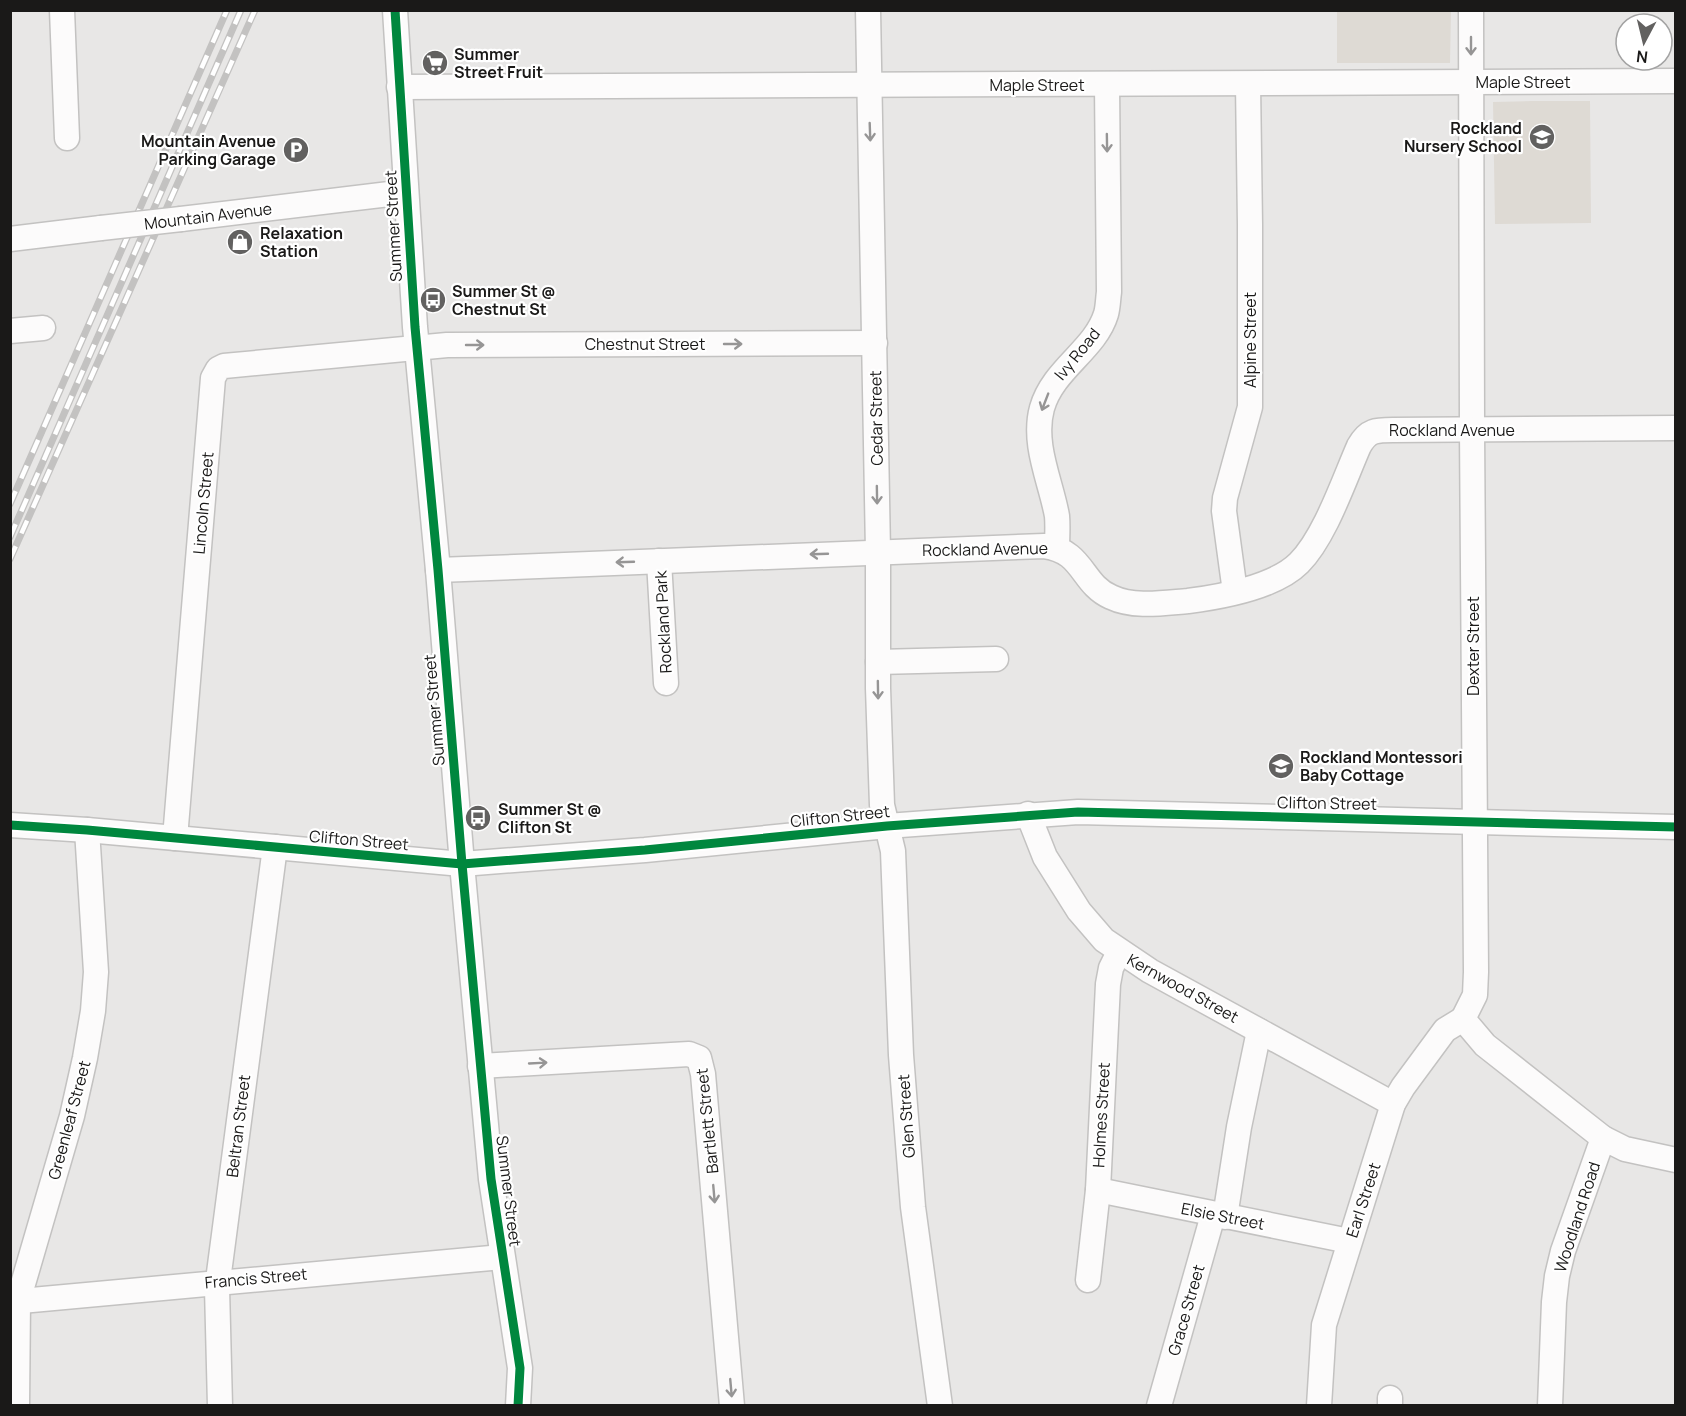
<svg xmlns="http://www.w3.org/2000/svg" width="1686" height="1416" font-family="Manrope,sans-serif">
<rect width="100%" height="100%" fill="#e8e7e6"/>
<!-- built -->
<g fill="#dedad4">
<path d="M1337 11H1451L1450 63H1337Z"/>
<path d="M1532 101H1590L1591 223 1495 224 1493 102Z"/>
</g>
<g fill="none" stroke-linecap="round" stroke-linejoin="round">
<!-- minor casing -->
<g stroke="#c3c2c1" stroke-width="27">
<g id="minor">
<path d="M62 10 67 138"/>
<path d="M395 10 415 327 438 570 462 864 491 1179 520 1368 518 1406"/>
<path d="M868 10 878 552V688L882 805 893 851 901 1055 913 1207 940 1406"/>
<path d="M1471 10 1472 430 1476 972 1475 995 1463 1019 1485 1045 1603 1138 1625 1149 1676 1160"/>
<path d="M399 87 1676 81"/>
<path d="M181 219 406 192"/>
<path d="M10 239 101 228"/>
<path d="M10 331 43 328"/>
<path d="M1057 548C1057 538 1058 527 1057 516 1051 482 1032 444 1042 408 1053 369 1095 350 1106 314 1108 307 1108 299 1109 292L1107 85"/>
<path d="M659 561 666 683"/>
<path d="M438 570 1044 546C1084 551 1081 584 1111 597 1134 608 1163 603 1188 601 1220 597 1275 587 1299 563 1325 537 1344 480 1359 446 1368 430 1376 430 1393 430L1676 428"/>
<path d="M1235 592 1224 511 1225 498 1250 407V225L1248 84"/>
<path d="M878 662 996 659"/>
<path d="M1028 814 1045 857 1079 911 1104 940 1150 971 1393 1104"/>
<path d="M10 825 87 830 462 864 645 850 887 826 1078 812 1676 827"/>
<path d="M175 838 213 378 218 369 224 366 447 345 875 343"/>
<path d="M480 1066 689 1054 699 1058 703 1074 732 1406"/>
<path d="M1098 1190 1349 1241"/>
<path d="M1225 1217 1239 1127 1259 1031"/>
<path d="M1088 1280 1098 1190 1108 984 1111 968 1119 952"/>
<path d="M10 1302 502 1257"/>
<path d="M17 1406 18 1301 72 1116 85 1058 93 1011 96 972 87 830"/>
<path d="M220 1406 217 1288 275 847"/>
<path d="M1159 1406 1213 1215"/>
<path d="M1319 1406 1324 1325 1393 1104 1403 1087 1445 1030 1463 1019"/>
<path d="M1390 1406V1398"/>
<path d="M1550 1406 1554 1302 1557 1276 1563 1251 1603 1138"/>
</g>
</g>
<!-- minor -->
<use href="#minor" stroke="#fcfbfb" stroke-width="24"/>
<!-- rail casing -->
<g stroke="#c3c2c1" stroke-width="7">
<g id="rail">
<path d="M10 504 227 10"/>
<path d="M10 537 241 10"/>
<path d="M10 559 255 10"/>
</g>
</g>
<!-- rail -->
<use href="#rail" stroke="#fff" stroke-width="4.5" stroke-dasharray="14" stroke-linecap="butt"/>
<!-- minor-bridge casing -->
<g stroke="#c3c2c1" stroke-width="27" stroke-linecap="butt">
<path id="minor-bridge" d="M101 228 181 219"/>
</g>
<!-- minor-bridge -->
<use href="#minor-bridge" stroke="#fcfbfb" stroke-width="24"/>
<!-- cycleway casing -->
<g stroke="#fff" stroke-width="13">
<g id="cycleway">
<path d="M395 10 415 327 438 570 462 864 491 1179 520 1368 518 1406"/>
<path d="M10 825 87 830 462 864 645 850 887 826 1078 812 1676 827"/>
</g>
</g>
<!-- cycleway -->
<use href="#cycleway" stroke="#00873e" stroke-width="9"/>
</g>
<!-- one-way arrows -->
<defs><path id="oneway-shaft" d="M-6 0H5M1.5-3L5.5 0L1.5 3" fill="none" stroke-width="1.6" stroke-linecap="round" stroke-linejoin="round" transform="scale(1.5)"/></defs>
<g stroke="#969595">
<use href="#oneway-shaft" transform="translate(1471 46) rotate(90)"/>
<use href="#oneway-shaft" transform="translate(870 132) rotate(88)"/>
<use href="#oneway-shaft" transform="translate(1107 143) rotate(89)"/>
<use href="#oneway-shaft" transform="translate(733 344)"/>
<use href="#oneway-shaft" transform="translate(475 345)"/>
<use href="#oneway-shaft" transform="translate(1045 402) rotate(111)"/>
<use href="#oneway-shaft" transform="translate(877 495) rotate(89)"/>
<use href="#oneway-shaft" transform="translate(819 554) rotate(178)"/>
<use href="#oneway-shaft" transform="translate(625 562) rotate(178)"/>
<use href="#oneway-shaft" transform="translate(878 690) rotate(89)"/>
<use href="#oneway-shaft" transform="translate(538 1063) rotate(-3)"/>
<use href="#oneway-shaft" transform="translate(714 1194) rotate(85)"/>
<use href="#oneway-shaft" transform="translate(731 1388) rotate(85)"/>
</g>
<!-- icons -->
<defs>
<g id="supermarket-disc" transform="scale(1.35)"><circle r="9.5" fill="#626160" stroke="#fff"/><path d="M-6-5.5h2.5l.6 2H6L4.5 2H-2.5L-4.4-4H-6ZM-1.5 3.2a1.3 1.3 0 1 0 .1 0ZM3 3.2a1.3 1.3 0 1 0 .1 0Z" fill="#fff"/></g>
<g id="school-disc" transform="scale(1.35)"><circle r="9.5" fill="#626160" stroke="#fff"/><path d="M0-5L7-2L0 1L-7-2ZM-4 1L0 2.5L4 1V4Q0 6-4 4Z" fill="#fff"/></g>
<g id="parking-disc" transform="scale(1.35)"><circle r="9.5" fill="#626160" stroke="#fff"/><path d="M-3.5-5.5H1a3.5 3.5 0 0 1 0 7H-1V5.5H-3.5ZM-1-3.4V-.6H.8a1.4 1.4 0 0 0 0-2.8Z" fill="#fff"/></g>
<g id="shop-disc" transform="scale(1.35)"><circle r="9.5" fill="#626160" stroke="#fff"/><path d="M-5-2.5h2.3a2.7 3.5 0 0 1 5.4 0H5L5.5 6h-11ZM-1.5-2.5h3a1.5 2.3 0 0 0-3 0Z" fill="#fff"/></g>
<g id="bus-disc" transform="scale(1.35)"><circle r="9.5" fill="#626160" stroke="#fff"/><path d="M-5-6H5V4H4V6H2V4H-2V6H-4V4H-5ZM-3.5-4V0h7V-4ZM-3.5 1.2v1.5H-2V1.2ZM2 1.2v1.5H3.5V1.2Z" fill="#fff"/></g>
</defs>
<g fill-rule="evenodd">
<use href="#supermarket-disc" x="435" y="63"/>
<use href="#school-disc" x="1542" y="137"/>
<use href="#parking-disc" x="296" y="150"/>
<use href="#shop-disc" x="240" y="242"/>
<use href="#bus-disc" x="433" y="300"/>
<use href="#school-disc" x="1281" y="766"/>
<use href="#bus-disc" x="478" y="818"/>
</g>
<g text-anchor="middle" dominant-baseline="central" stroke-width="4.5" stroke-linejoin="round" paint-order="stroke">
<!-- poi labels -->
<g font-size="16" font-weight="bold" fill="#1a1918" stroke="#fff" text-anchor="start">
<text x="454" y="54">Summer<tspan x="454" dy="18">Street Fruit</tspan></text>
<text x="1522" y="128" text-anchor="end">Rockland<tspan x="1522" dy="18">Nursery School</tspan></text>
<text x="276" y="141" text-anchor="end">Mountain Avenue<tspan x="276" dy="18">Parking Garage</tspan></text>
<text x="260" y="233">Relaxation<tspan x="260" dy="18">Station</tspan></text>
<text x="452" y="291">Summer St @<tspan x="452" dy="18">Chestnut St</tspan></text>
<text x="1300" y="757">Rockland Montessori<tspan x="1300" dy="18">Baby Cottage</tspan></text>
<text x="498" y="809">Summer St @<tspan x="498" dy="18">Clifton St</tspan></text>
</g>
<!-- street labels -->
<g font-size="16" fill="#1a1918" stroke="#fff">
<text x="1523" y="82">Maple Street</text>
<text x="1037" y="85">Maple Street</text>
<text transform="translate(208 216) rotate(-7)">Mountain Avenue</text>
<text transform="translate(393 226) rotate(-93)">Summer Street</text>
<text transform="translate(1250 340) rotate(-90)">Alpine Street</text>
<text x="645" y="344">Chestnut Street</text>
<text transform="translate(1077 354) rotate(-51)">Ivy Road</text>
<text transform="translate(876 418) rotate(-91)">Cedar Street</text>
<text x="1452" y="430">Rockland Avenue</text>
<text transform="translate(203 503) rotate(-85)">Lincoln Street</text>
<text transform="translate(985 549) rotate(-1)">Rockland Avenue</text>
<text transform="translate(663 622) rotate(-93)">Rockland Park</text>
<text transform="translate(1473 646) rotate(-90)">Dexter Street</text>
<text transform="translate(434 710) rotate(-95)">Summer Street</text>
<text transform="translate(1327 803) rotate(1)">Clifton Street</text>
<text transform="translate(840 816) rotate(-6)">Clifton Street</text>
<text transform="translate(359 840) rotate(5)">Clifton Street</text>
<text transform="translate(1183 988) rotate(29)">Kernwood Street</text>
<text transform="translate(1101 1115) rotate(-87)">Holmes Street</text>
<text transform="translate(906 1116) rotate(-94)">Glen Street</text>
<text transform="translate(69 1120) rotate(-75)">Greenleaf Street</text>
<text transform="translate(707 1121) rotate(-96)">Bartlett Street</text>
<text transform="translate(238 1126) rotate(-83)">Beltran Street</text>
<text transform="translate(509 1191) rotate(83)">Summer Street</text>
<text transform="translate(1363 1200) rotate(-72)">Earl Street</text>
<text transform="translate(1223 1216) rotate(11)">Elsie Street</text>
<text transform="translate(1577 1217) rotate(-72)">Woodland Road</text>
<text transform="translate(256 1278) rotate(-5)">Francis Street</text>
<text transform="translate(1186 1310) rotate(-74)">Grace Street</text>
</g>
</g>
<!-- border -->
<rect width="1686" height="1416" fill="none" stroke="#1a1918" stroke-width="24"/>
<!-- north arrow -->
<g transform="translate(1644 42) rotate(187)"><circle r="28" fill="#ffffff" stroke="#a3a3a3" stroke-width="1.5"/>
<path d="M0-4.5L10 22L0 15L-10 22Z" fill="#626160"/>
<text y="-9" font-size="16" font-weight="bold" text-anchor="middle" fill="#1a1918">N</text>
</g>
</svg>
